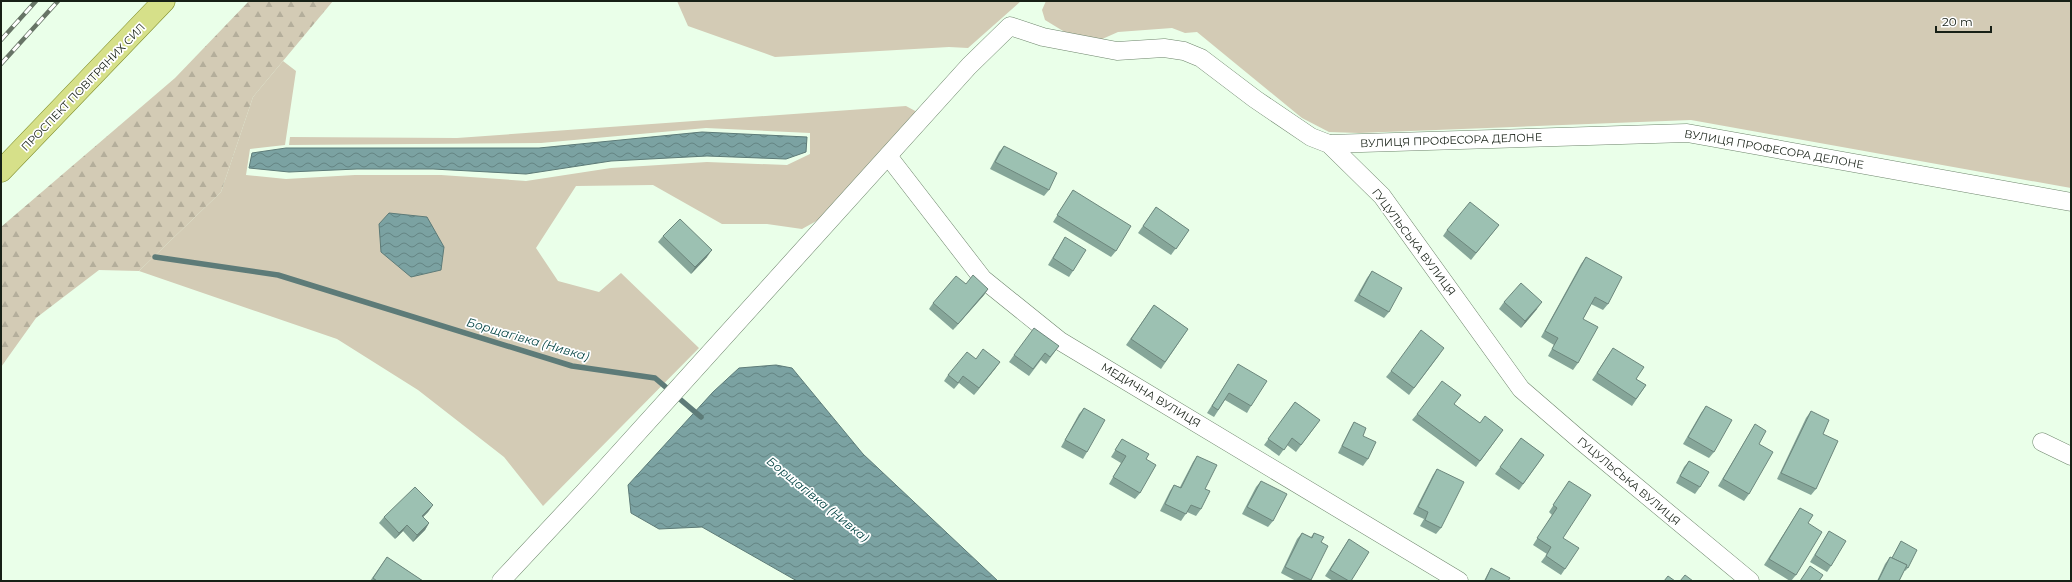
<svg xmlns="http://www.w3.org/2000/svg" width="2072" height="582" font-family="Montserrat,sans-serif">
<defs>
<pattern id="forest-firs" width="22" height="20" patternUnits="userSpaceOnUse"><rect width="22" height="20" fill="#d3cbb5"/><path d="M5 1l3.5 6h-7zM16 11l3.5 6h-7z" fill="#b4ae9b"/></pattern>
<pattern id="water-waves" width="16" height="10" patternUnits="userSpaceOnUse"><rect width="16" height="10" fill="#7ba2a2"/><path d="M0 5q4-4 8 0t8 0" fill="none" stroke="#648483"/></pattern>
</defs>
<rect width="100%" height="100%" fill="#eaffe9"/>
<!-- green -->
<g fill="#d3cbb5">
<path d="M677 1H1021L968 48 949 47 775 57 688 26Z"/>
<path d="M1046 1H2071V188L1691 120 1359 133 1329 132 1302 118 1197 32 1185 33 1172 28 1118 32 1100 40 1068 34 1045 20 1042 10Z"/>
<path d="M283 61 296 71 285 145 250 149 246 175 286 179 355 175H441L526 181 611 168 707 162 787 165 810 154V133L706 128 541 143 289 145 290 137 457 138 906 106 919 113 820 219 802 229 767 224H722L653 185 576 186 536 248 558 281 599 292 621 273 699 348 543 506 504 457 418 390 337 339 139 271 221 192 253 97Z"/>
</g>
<!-- forest -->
<path fill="url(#forest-firs)" d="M249 1H333L253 97 221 192 139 271 99 270 36 318 1 367V227L175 78Z"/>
<!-- water -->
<g fill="url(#water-waves)" stroke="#5d7b78">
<path d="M702 132 807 137 806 152 786 159 707 156 611 161 526 174 433 169H357L289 172 249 168 252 153 286 148H539Z"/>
<path d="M389 213 427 217 444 247 441 270 411 277 381 252 379 224Z"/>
<path d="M776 365 792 368 863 454 998 581H797L702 527 659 529 631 513 628 485 713 392 739 368Z"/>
</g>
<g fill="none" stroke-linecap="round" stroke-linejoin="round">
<!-- stream -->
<path stroke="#5d7b78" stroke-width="5.5" d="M155 257 278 275 572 366 655 378 701 417"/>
<!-- minor casing -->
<g stroke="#6e856c" stroke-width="19">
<g id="minor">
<path d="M1329 144 1687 133 2071 202"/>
<path d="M888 156 983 279 1060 341 1459 581"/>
<path d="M2042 442 2071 456"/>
<path d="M501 581 585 491 969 66 1010 26 1043 37 1117 51 1164 48 1184 51 1201 58 1255 99 1311 137 1329 144 1382 196 1521 389 1580 440 1750 581"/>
</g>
</g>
<!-- primary casing -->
<g stroke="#818f2e" stroke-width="23">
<path id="primary" d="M1 171 164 1"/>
</g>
<!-- minor -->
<use href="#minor" stroke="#fff" stroke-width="18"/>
<!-- primary -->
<use href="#primary" stroke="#d6e089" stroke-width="22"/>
<!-- rail casing -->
<g stroke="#677466" stroke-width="4.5">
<g id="rail">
<path d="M1 40 36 1"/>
<path d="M1 64 58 1"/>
</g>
</g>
<!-- rail -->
<use href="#rail" stroke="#fff" stroke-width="3" stroke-dasharray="9" stroke-linecap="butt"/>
</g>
<!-- wall -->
<g fill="#86a699">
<path d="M1004 146 1049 190 1044 196 990 169 999 152Z"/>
<path d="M1073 190 1116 251 1111 257 1053 222Z"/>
<path d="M1156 207 1189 230 1171 255 1138 233Z"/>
<path d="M1499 225 1471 260 1443 236 1447 230Z"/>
<path d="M663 236 707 257 691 274 658 242Z"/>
<path d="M1065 237 1073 271 1069 277 1048 265Z"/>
<path d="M1586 257 1608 304 1603 310 1591 304 1583 319 1578 363 1573 370 1548 356 1554 345 1541 337 1581 264Z"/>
<path d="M1372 271 1389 312 1384 318 1354 301 1367 278Z"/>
<path d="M966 284 988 289 984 295 953 330 929 309 933 303Z"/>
<path d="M1504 302 1537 309 1521 328 1499 309Z"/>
<path d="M1154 305 1188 329 1161 369 1126 345Z"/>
<path d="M1059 346 1046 364 1041 360 1029 376 1009 362 1014 355Z"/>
<path d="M1440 354 1409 395 1386 377 1391 371Z"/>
<path d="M1609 354 1636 379 1646 385 1632 406 1592 380Z"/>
<path d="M976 359 1000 362 974 395 959 383 954 389 944 381 948 375Z"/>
<path d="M1238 364 1251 406 1247 413 1225 400 1214 417 1207 413Z"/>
<path d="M1295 402 1320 420 1296 452 1287 445 1279 456 1264 445Z"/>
<path d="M1454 404 1480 423 1503 430 1476 467 1412 420 1417 414Z"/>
<path d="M1706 406 1714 452 1709 458 1683 444 1701 413Z"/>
<path d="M1084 408 1087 452 1083 459 1061 447 1079 414Z"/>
<path d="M1811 411 1823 434 1816 489 1811 495 1777 479 1806 418Z"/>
<path d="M1354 422 1368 459 1363 466 1338 453 1350 429Z"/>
<path d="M1755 424 1759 444 1749 494 1744 501 1718 486 1751 431Z"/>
<path d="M1521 438 1544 455 1519 490 1495 474Z"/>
<path d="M1122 439 1146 459 1140 493 1135 499 1109 484 1121 463 1111 457Z"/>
<path d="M1197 456 1205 489 1201 509 1196 516 1187 512 1181 521 1160 511 1170 491 1174 485 1180 487 1193 462Z"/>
<path d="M1689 461 1700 487 1695 494 1676 483 1684 467Z"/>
<path d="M1437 469 1441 528 1436 534 1420 526 1424 519 1413 514 1433 475Z"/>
<path d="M1261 481 1273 521 1268 527 1242 514 1256 487Z"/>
<path d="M1569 481 1563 538 1565 569 1561 575 1541 562 1547 554 1533 545 1552 515 1549 512Z"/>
<path d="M433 505 428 512 423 517 429 523 425 530 413 542 403 531 395 539 379 523 384 517Z"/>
<path d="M1800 508 1808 523 1796 575 1791 581H1790L1764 565Z"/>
<path d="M1829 531 1831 566 1827 572 1810 562Z"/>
<path d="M1302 533 1311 537 1314 533 1321 542 1311 580 1310 581H1296L1281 573 1297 539Z"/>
<path d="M1349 539 1351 581H1333L1325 576Z"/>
<path d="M1901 541 1908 568 1905 571 1904 570 1899 581H1877L1885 564 1890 557 1892 558Z"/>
<path d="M387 557 423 581H370Z"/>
<path d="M1491 568 1508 581H1484L1487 575Z"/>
</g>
<!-- shaded-wall -->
<g fill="#6d877d">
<path d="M712 250 707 257 691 274 695 267Z"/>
<path d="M988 289 984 295 953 330 958 324Z"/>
<path d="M1542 302 1537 309 1521 328 1525 321Z"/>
<path d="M1000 362 995 369 974 395 979 388Z"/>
<path d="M433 505 428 512 417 523 422 516Z"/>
<path d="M429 523 425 530 413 542 417 535Z"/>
<path d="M407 525 403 531 395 539 399 533Z"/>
</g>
<!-- building -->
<g fill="#9cc1b2" stroke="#6d877d">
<path d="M1004 146 1057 173 1049 190 995 162Z"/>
<path d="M1073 190 1131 226 1116 251 1057 215Z"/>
<path d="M1470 202 1499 225 1476 253 1447 230Z"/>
<path d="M1156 207 1189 230 1176 249 1143 226Z"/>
<path d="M680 219 712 250 695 267 663 236Z"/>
<path d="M1065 237 1086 250 1073 271 1053 258Z"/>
<path d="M1586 257 1622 277 1608 304 1595 297 1583 319 1598 327 1578 363 1552 349 1558 338 1545 331Z"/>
<path d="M1372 271 1402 288 1389 312 1359 295Z"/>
<path d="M973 275 988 289 958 324 933 303 956 276 966 284Z"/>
<path d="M1521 283 1542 302 1525 321 1504 302Z"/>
<path d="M1154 305 1188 329 1165 362 1131 339Z"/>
<path d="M1034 328 1059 346 1050 357 1045 353 1033 369 1014 355Z"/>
<path d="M1421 330 1444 348 1414 388 1391 371Z"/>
<path d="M1613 348 1644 367 1636 379 1646 385 1636 399 1597 373Z"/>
<path d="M983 349 1000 362 979 388 963 376 958 383 948 375 967 352 976 359Z"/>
<path d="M1238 364 1267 381 1251 406 1229 393 1218 410 1212 406Z"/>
<path d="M1442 381 1461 395 1454 404 1480 423 1485 416 1503 430 1480 461 1417 414Z"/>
<path d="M1295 402 1320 420 1301 445 1292 438 1284 450 1268 439Z"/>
<path d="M1706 406 1732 420 1714 452 1688 437Z"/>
<path d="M1084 408 1105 420 1087 452 1065 440Z"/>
<path d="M1811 411 1829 420 1823 434 1838 441 1816 489 1781 473Z"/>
<path d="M1354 422 1366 428 1363 436 1376 442 1368 459 1342 446Z"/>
<path d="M1755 424 1766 431 1759 444 1773 452 1749 494 1723 479Z"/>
<path d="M1521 438 1544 455 1523 484 1500 467Z"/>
<path d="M1122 439 1149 454 1146 459 1156 465 1140 493 1113 477 1126 456 1115 450Z"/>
<path d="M1197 456 1217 465 1205 489 1210 491 1201 509 1191 505 1186 514 1165 504 1174 485 1181 488Z"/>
<path d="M1689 461 1709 472 1700 487 1680 476Z"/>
<path d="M1437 469 1464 482 1441 528 1425 520 1428 512 1418 507Z"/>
<path d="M1261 481 1287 494 1273 521 1247 507Z"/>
<path d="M1569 481 1591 495 1563 538 1579 548 1565 569 1546 556 1551 547 1537 538 1557 508 1553 505Z"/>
<path d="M415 487 433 505 422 516 429 523 417 535 407 525 399 533 384 517Z"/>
<path d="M1800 508 1813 515 1808 523 1822 532 1796 575 1769 559Z"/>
<path d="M1829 531 1846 541 1831 566 1815 555Z"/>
<path d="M1302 533 1312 538 1314 533 1324 537 1321 542 1328 546 1311 580 1285 567Z"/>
<path d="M1349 539 1369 552 1351 581H1349L1330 570Z"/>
<path d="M1901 541 1917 550 1908 568 1906 566 1907 565 1892 558Z"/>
<path d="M387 557 423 581H377L373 578Z"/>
<path d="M1890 557 1907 565 1899 581H1878Z"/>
<path d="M1810 566 1823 575 1819 581H1800Z"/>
<path d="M1491 568 1510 578 1508 581H1485Z"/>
<path d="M1685 575 1693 581H1680Z"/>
<path d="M1668 576 1675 581H1664Z"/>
</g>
<g text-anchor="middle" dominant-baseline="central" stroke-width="3.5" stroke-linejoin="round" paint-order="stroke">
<!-- street labels -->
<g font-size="11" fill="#172016" stroke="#fff">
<text transform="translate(83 87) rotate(-46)">ПРОСПЕКТ ПОВІТРЯНИХ СИЛ</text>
<text transform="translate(1451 140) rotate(-2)">ВУЛИЦЯ ПРОФЕСОРА ДЕЛОНЕ</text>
<text transform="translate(1774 149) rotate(10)">ВУЛИЦЯ ПРОФЕСОРА ДЕЛОНЕ</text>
<text transform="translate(1414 242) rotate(53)">ГУЦУЛЬСЬКА ВУЛИЦЯ</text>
<text transform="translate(1151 395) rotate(31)">МЕДИЧНА ВУЛИЦЯ</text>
<text transform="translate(1629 481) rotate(40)">ГУЦУЛЬСЬКА ВУЛИЦЯ</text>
</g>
<!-- water labels -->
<g font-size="12" font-style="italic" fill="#084747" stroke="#fff">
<text transform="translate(528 339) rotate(16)">Борщагівка (Нивка)</text>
<text transform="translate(818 499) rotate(39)">Борщагівка (Нивка)</text>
</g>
</g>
<!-- border -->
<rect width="2072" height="582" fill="none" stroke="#172016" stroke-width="4"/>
<!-- scale -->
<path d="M1936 26v6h55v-6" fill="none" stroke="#172016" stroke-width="2"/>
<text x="1942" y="26" font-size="12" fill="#172016" stroke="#ffffff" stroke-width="3" paint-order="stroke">20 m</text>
</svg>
